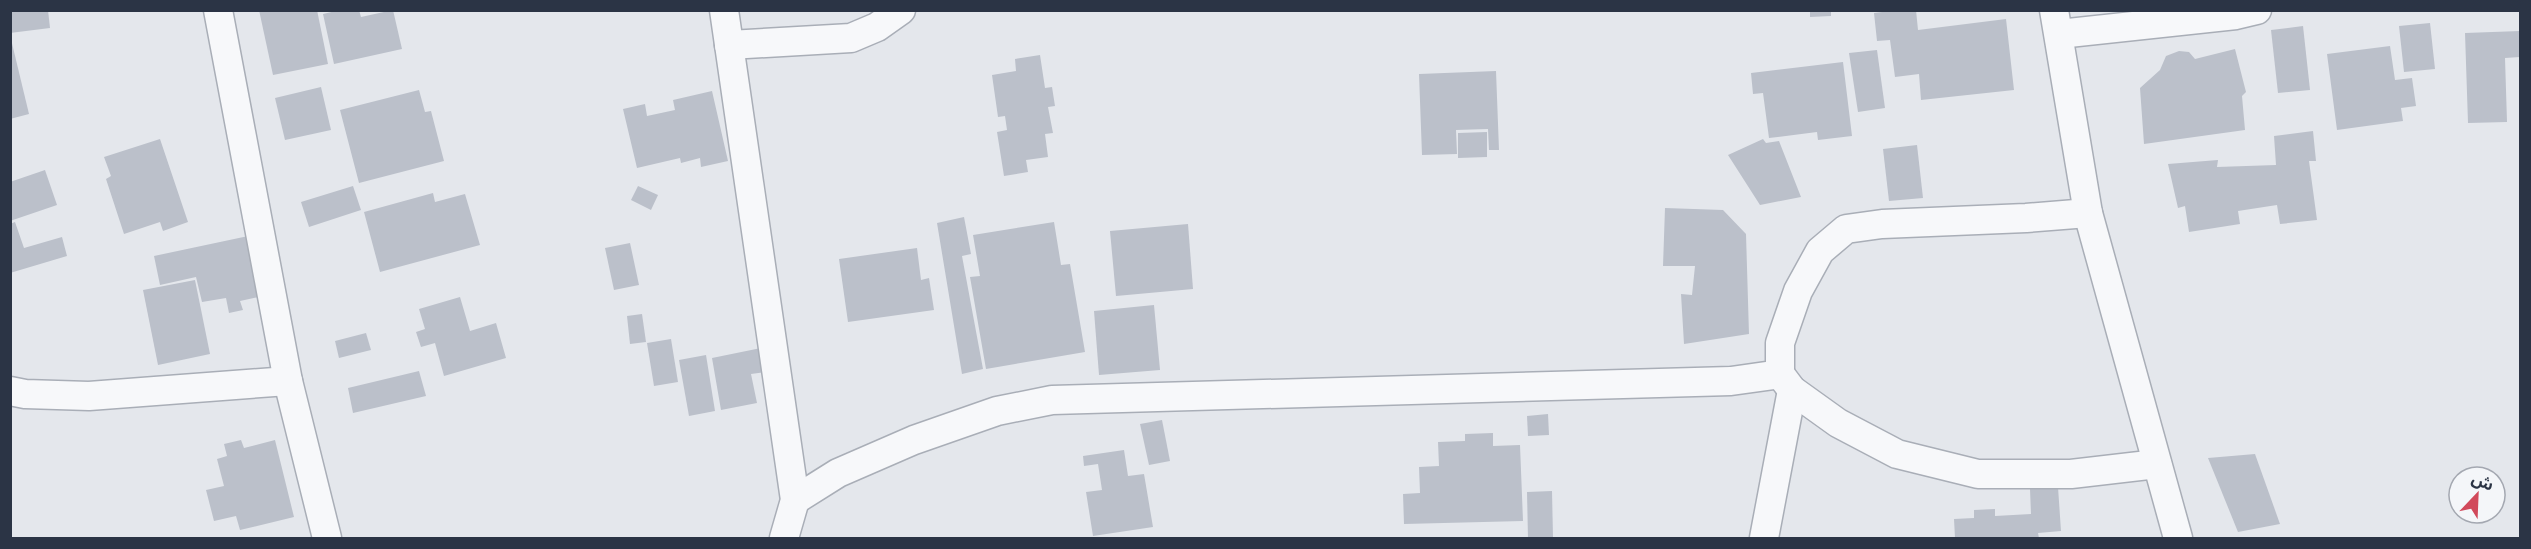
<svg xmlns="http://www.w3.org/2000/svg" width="2531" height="549" font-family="Commissioner,'Noto Sans Arabic',sans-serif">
<rect width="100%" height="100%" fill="#e4e7ec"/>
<!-- building -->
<g fill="#bbc0ca">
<path d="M10 10H48L50 28 10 33Z"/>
<path d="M259 10H317L328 64 273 75Z"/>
<path d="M340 10H359L361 17 393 10 402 49 334 64 323 14Z"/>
<path d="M1810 10H1831V16L1810 17Z"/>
<path d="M1898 10H1916L1918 30 2006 19 2014 90 1921 100 1919 74 1895 77 1890 40 1877 41 1874 13Z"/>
<path d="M2430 23 2435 69 2404 72 2399 26Z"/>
<path d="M2303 26 2310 90 2278 93 2271 30Z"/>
<path d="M2520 31V57L2505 58 2507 122 2468 123 2465 33Z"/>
<path d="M10 35 29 114 10 119Z"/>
<path d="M2390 46 2395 80 2412 78 2416 106 2401 108 2403 121 2337 130 2327 54Z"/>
<path d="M2235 49 2246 92 2242 96 2245 130 2144 144 2140 88 2160 70 2166 56 2179 51 2189 52 2195 59Z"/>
<path d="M1877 50 1885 108 1858 112 1849 53Z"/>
<path d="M1040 55 1045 88 1052 87 1055 106 1048 107 1053 133 1045 134 1048 157 1026 160 1028 172 1004 176 997 132 1007 130 1005 116 998 117 992 75 1016 71 1015 59Z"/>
<path d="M1843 62 1852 136 1818 140 1817 132 1769 138 1763 93 1753 94 1751 73Z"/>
<path d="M1496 71 1499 150H1489L1488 129 1456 130 1457 154 1422 155 1419 74Z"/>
<path d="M321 87 331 130 285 140 275 98Z"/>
<path d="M419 90 425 112 431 111 444 161 359 183 340 110Z"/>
<path d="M712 91 728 161 701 167 700 158 681 163 680 158 637 168 623 109 645 104 647 116 675 110 673 100Z"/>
<path d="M2313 131 2316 161H2309L2317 220 2280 224 2277 205 2238 211 2240 224 2189 232 2185 206 2178 208 2168 164 2218 160 2217 167 2276 165 2274 136Z"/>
<path d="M1487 132V157L1458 158V133Z"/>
<path d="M160 139 188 222 163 231 160 222 124 234 106 179 111 176 104 157Z"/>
<path d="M1763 139 1766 143 1779 141 1801 197 1760 205 1728 155Z"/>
<path d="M1917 145 1923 198 1889 201 1883 149Z"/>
<path d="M45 170 57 205 10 221V182Z"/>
<path d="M353 186 361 210 309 227 301 202Z"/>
<path d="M638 186 658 195 651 210 631 200Z"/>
<path d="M433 193 435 202 465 194 480 245 380 272 364 212Z"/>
<path d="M1665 208 1723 210 1746 234 1749 334 1684 344 1681 294 1692 295 1695 266H1663Z"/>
<path d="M964 217 971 254 962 256 983 369 962 374 937 223Z"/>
<path d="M15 222 24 248 62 237 67 256 10 273V224Z"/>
<path d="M1054 222 1061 265 1070 264 1085 352 986 369 970 277 980 276 973 235Z"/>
<path d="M1188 224 1193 289 1116 296 1110 231Z"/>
<path d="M253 235 267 295 240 301 243 310 229 313 226 298 202 302 196 277 160 285 154 256Z"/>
<path d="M630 243 639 285 614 290 605 248Z"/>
<path d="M917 248 921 280 929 278 934 310 848 322 839 259Z"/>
<path d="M195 280 210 354 158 365 143 290Z"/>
<path d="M460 297 470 331 496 323 506 358 444 376 435 343 421 347 416 332 425 329 419 309Z"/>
<path d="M1154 305 1160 370 1099 375 1094 311Z"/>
<path d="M642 314 646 342 630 344 627 316Z"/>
<path d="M366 333 371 350 339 358 335 341Z"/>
<path d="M671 339 678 382 654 386 647 343Z"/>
<path d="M761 348 766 372 751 374 757 403 721 410 712 358Z"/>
<path d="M706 355 715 411 689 416 679 360Z"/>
<path d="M419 371 426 396 353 413 348 388Z"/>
<path d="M1548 414 1549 435 1528 436 1527 416Z"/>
<path d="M1162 420 1170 461 1149 465 1140 424Z"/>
<path d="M1493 433V446L1520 445 1523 521 1404 524 1403 494 1420 493 1419 467 1439 466 1438 442 1465 441V434Z"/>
<path d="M241 440 244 448 275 440 294 517 240 530 236 516 214 521 206 490 224 486 217 459 227 456 224 444Z"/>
<path d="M1124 450 1128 476 1144 474 1153 527 1093 536 1086 492 1102 490 1098 464 1084 466 1083 456Z"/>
<path d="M2255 454 2280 524 2238 532 2208 458Z"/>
<path d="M2058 487 2061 531 2038 533 2039 538H1955L1954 519 1974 518V510L1995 509V516L2031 514 2030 489Z"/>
<path d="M1552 491 1553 538H1528L1527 492Z"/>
</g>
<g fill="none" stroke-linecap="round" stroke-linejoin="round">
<!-- minor casing -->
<g stroke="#a9aeb7" stroke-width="31">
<g id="minor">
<path d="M218 10 288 381 327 538"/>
<path d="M724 10 795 500 784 538"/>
<path d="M2054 10 2088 213 2178 538"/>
<path d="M2059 34 2236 15 2257 10"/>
<path d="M729 45 851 38 877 27 901 10"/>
<path d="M1780 374 1792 390 1838 423 1897 454 1978 474H2071L2157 464"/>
<path d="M10 391 25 394 89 396 288 381"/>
<path d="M795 500 838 473 914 440 997 411 1052 400 1731 381 1780 374V343L1798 291 1820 251 1846 229 1882 224 2026 218 2088 213"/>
<path d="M1764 538 1792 390"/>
</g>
</g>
<!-- minor -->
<use href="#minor" stroke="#f7f8fa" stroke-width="28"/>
</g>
<!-- border -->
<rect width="2531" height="549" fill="none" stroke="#2b3445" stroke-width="24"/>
<!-- north arrow -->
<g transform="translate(2477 495) rotate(23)"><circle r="28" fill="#f4f6f9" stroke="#a4a8b1" stroke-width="1.5"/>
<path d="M0-4.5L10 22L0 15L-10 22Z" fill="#d1495b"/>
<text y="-9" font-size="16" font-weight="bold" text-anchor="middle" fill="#2b3445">ش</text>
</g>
</svg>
